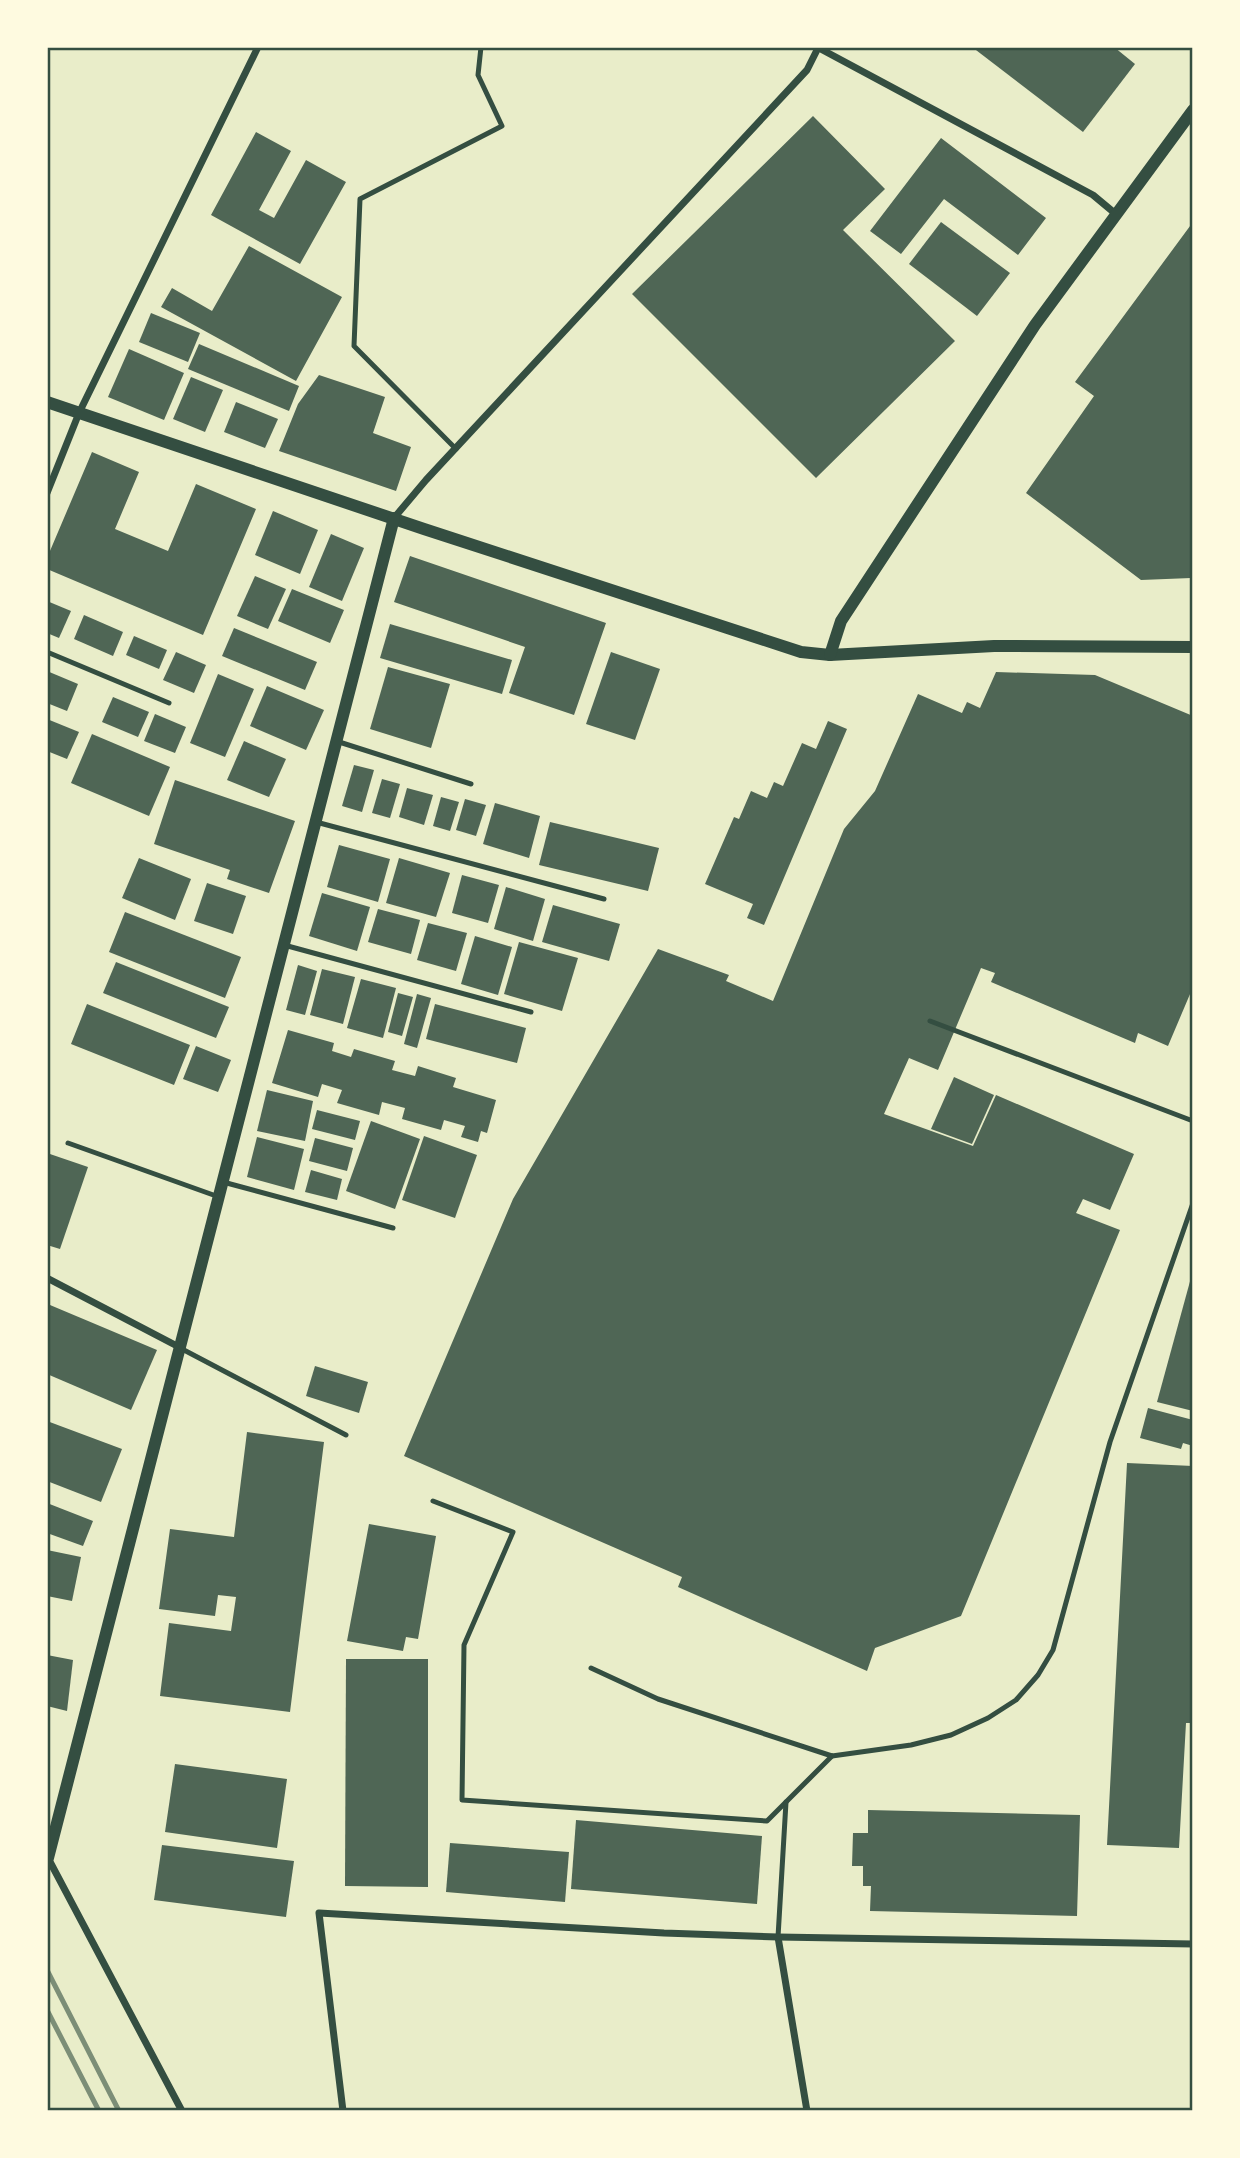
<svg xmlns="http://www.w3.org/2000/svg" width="1240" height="2158" font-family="'Public Sans',sans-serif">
<rect width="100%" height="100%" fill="#e9edc9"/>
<!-- building -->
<g fill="#4f6655">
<path d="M972 47H1114L1135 64 1083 132Z"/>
<path d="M813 116 885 189 843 230 955 341 816 478 632 294Z"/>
<path d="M256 132 291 151 259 210 274 218 306 160 346 182 300 264 211 215Z"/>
<path d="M941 138 1046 218 1018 255 944 199 901 254 870 231Z"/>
<path d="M941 222 1010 273 977 316 909 264Z"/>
<path d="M1193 222V575L1191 578 1141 580 1026 493 1094 396 1075 382Z"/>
<path d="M249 246 342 297 296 381 161 307 172 288 212 311Z"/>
<path d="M151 313 200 333 188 362 139 342Z"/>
<path d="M199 344 299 386 289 411 188 369Z"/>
<path d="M129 349 184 373 164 420 108 397Z"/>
<path d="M319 375 385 397 373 433 411 447 396 491 279 451 298 404Z"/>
<path d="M191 377 223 390 205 432 173 419Z"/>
<path d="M236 402 278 419 265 448 224 432Z"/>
<path d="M92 452 139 472 115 529 168 551 196 484 256 509 203 635 47 569V558Z"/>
<path d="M273 511 318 530 300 574 255 555Z"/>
<path d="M331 534 364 548 342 601 309 587Z"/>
<path d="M410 556 606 623 574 715 509 693 525 647 394 602Z"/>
<path d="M255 576 286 589 268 629 237 616Z"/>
<path d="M292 589 344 610 330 643 278 621Z"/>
<path d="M47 601 71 611 59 638 47 633Z"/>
<path d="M84 615 123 632 113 656 74 639Z"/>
<path d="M390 624 512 660 502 694 380 658Z"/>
<path d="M234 628 317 662 305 690 222 656Z"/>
<path d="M134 636 167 650 159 669 126 655Z"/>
<path d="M176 652 206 665 194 693 163 680Z"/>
<path d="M611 652 660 669 635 740 586 724Z"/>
<path d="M388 667 450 684 431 748 370 729Z"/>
<path d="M47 671 78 684 67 711 47 703Z"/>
<path d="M996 672 1095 675 1193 716V987L1168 1046 1138 1033 1135 1043 991 982 995 973 981 968 938 1070 909 1058 884 1114 973 1146 996 1095 1134 1154 1110 1210 1083 1199 1076 1213 1120 1230 961 1616 875 1648 867 1671 678 1587 682 1577 404 1456 513 1199 658 949 729 975 726 981 773 1001 844 829 875 791 918 694 962 713 967 702 980 708Z"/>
<path d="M218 674 254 689 225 757 190 743Z"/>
<path d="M267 686 324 710 306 750 250 726Z"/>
<path d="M113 697 149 712 138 737 102 722Z"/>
<path d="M155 714 186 727 175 753 144 741Z"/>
<path d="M47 719 79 732 67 759 47 751Z"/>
<path d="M828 721 847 729 764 925 747 918 753 904 705 884 734 817 739 819 751 791 767 798 774 782 783 786 802 743 816 749Z"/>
<path d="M92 734 170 767 149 816 71 783Z"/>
<path d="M244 741 286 759 269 797 227 780Z"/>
<path d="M354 765 374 770 362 812 342 806Z"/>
<path d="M382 779 400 784 390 818 372 813Z"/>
<path d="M175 780 295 821 269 893 227 879 230 870 154 844Z"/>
<path d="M407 788 433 795 424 825 399 817Z"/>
<path d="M441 797 459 802 450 831 433 826Z"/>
<path d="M465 799 486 805 476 836 456 830Z"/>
<path d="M495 803 540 816 529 858 483 844Z"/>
<path d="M550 822 659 848 648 891 539 865Z"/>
<path d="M339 845 390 859 378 902 327 887Z"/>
<path d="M139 858 191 879 175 920 122 898Z"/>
<path d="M399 858 450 873 436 917 386 903Z"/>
<path d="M462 875 499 885 488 923 452 913Z"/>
<path d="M207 883 246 896 233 934 194 921Z"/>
<path d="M506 887 545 899 533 941 494 929Z"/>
<path d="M322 893 370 907 357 951 309 936Z"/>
<path d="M553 905 620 924 609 961 542 942Z"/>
<path d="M378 909 420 920 411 954 368 942Z"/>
<path d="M125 912 241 957 225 998 109 952Z"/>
<path d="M428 923 467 933 456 971 417 960Z"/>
<path d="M475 936 512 947 498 995 461 984Z"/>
<path d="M519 942 578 958 562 1011 504 994Z"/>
<path d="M116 962 229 1007 216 1038 103 993Z"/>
<path d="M298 965 317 971 305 1015 286 1010Z"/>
<path d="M322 969 355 977 343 1024 310 1015Z"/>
<path d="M361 979 396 988 383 1038 347 1028Z"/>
<path d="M398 993 413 997 402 1036 388 1032Z"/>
<path d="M417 994 431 998 417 1048 404 1044Z"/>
<path d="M87 1004 190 1045 174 1085 71 1044Z"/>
<path d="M435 1004 526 1028 517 1063 426 1039Z"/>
<path d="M288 1030 334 1043 332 1051 351 1057 354 1049 395 1061 392 1070 415 1076 418 1066 456 1078 453 1087 496 1100 487 1133 481 1131 478 1142 461 1137 465 1126 444 1120 441 1130 402 1119 405 1108 382 1102 379 1115 337 1103 342 1090 322 1084 318 1097 272 1083Z"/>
<path d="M196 1046 231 1060 218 1092 183 1079Z"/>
<path d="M954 1077 994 1095 972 1144 931 1129Z"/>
<path d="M267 1090 313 1101 305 1141 257 1131Z"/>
<path d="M317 1110 360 1121 355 1140 312 1129Z"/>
<path d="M371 1121 420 1139 395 1209 346 1191Z"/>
<path d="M424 1136 477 1155 455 1218 402 1200Z"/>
<path d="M257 1137 304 1149 294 1190 247 1177Z"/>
<path d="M315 1138 353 1148 347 1171 309 1161Z"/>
<path d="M47 1153 88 1167 60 1249 47 1245Z"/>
<path d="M311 1170 342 1179 337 1200 305 1192Z"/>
<path d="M1192 1274H1193V1411L1157 1402Z"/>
<path d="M50 1305 157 1350 131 1410 47 1374V1311Z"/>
<path d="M315 1366 368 1382 359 1413 306 1396Z"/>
<path d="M1148 1408 1193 1420V1446L1183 1443 1181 1449 1140 1438Z"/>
<path d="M47 1421 122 1449 101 1502 47 1481Z"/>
<path d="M247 1432 324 1442 290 1712 160 1696 169 1623 231 1631 236 1597 218 1595 215 1616 159 1609 170 1529 234 1537Z"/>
<path d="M1127 1463 1193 1466V1723H1186L1179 1848 1107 1845Z"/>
<path d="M47 1503 93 1521 83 1546 47 1533Z"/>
<path d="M369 1524 436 1536 418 1639 406 1637 403 1651 347 1641Z"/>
<path d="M47 1550 81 1557 72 1601 47 1596Z"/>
<path d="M47 1655 73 1660 67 1711 47 1706Z"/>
<path d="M346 1659H428V1887L345 1886Z"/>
<path d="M175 1764 287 1779 277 1848 165 1832Z"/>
<path d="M868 1810 1080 1815 1077 1916 870 1911 871 1886H863V1866H852L853 1833H868Z"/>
<path d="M576 1820 762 1836 757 1904 571 1889Z"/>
<path d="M450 1843 569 1852 565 1902 446 1892Z"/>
<path d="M162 1845 294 1861 286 1917 154 1900Z"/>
</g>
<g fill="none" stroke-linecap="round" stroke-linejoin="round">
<!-- service -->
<g stroke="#344e41" stroke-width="5">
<path d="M456 449 354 346 360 199 502 126 478 75 481 47"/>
<path d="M47 652 169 703"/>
<path d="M336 741 471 784"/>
<path d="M316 822 604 899"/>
<path d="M284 945 531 1012"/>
<path d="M930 1021 1193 1121"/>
<path d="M68 1143 219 1197"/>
<path d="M223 1182 393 1228"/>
<path d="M182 1349 346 1435"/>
<path d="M433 1501 513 1532 464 1645 462 1800 767 1821 832 1756"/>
<path d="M591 1668 658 1699 832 1756 911 1745 951 1735 988 1718 1016 1700 1038 1675 1053 1650 1110 1442 1193 1203"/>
<path d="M778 1937 786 1802"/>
</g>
<!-- minor -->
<g stroke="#344e41" stroke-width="7">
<path d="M817 47 1093 195 1117 215"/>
<path d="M47 493 79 413 258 47"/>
<path d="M394 518 426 480 807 70 818 48"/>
<path d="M47 1278 179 1347"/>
<path d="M48 1858 182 2111"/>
<path d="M778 1937 807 2111"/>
<path d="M343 2111 319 1913 664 1933 778 1937 1193 1944"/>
</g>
<!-- tertiary -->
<g stroke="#344e41" stroke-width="12">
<path d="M47 402 424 529 801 652 830 655 994 646 1193 647"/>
<path d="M830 655 841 621 1035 325 1193 110"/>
<path d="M48 1858 394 518"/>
</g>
<!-- rail -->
<g stroke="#7c8e77" stroke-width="5">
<path d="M47 1970 119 2111"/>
<path d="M47 2010 99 2111"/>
</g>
</g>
<!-- border -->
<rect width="1240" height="2158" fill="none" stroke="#fefae0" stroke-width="98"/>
<rect x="49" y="49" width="1142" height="2060" fill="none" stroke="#344e41" stroke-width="2.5"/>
</svg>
